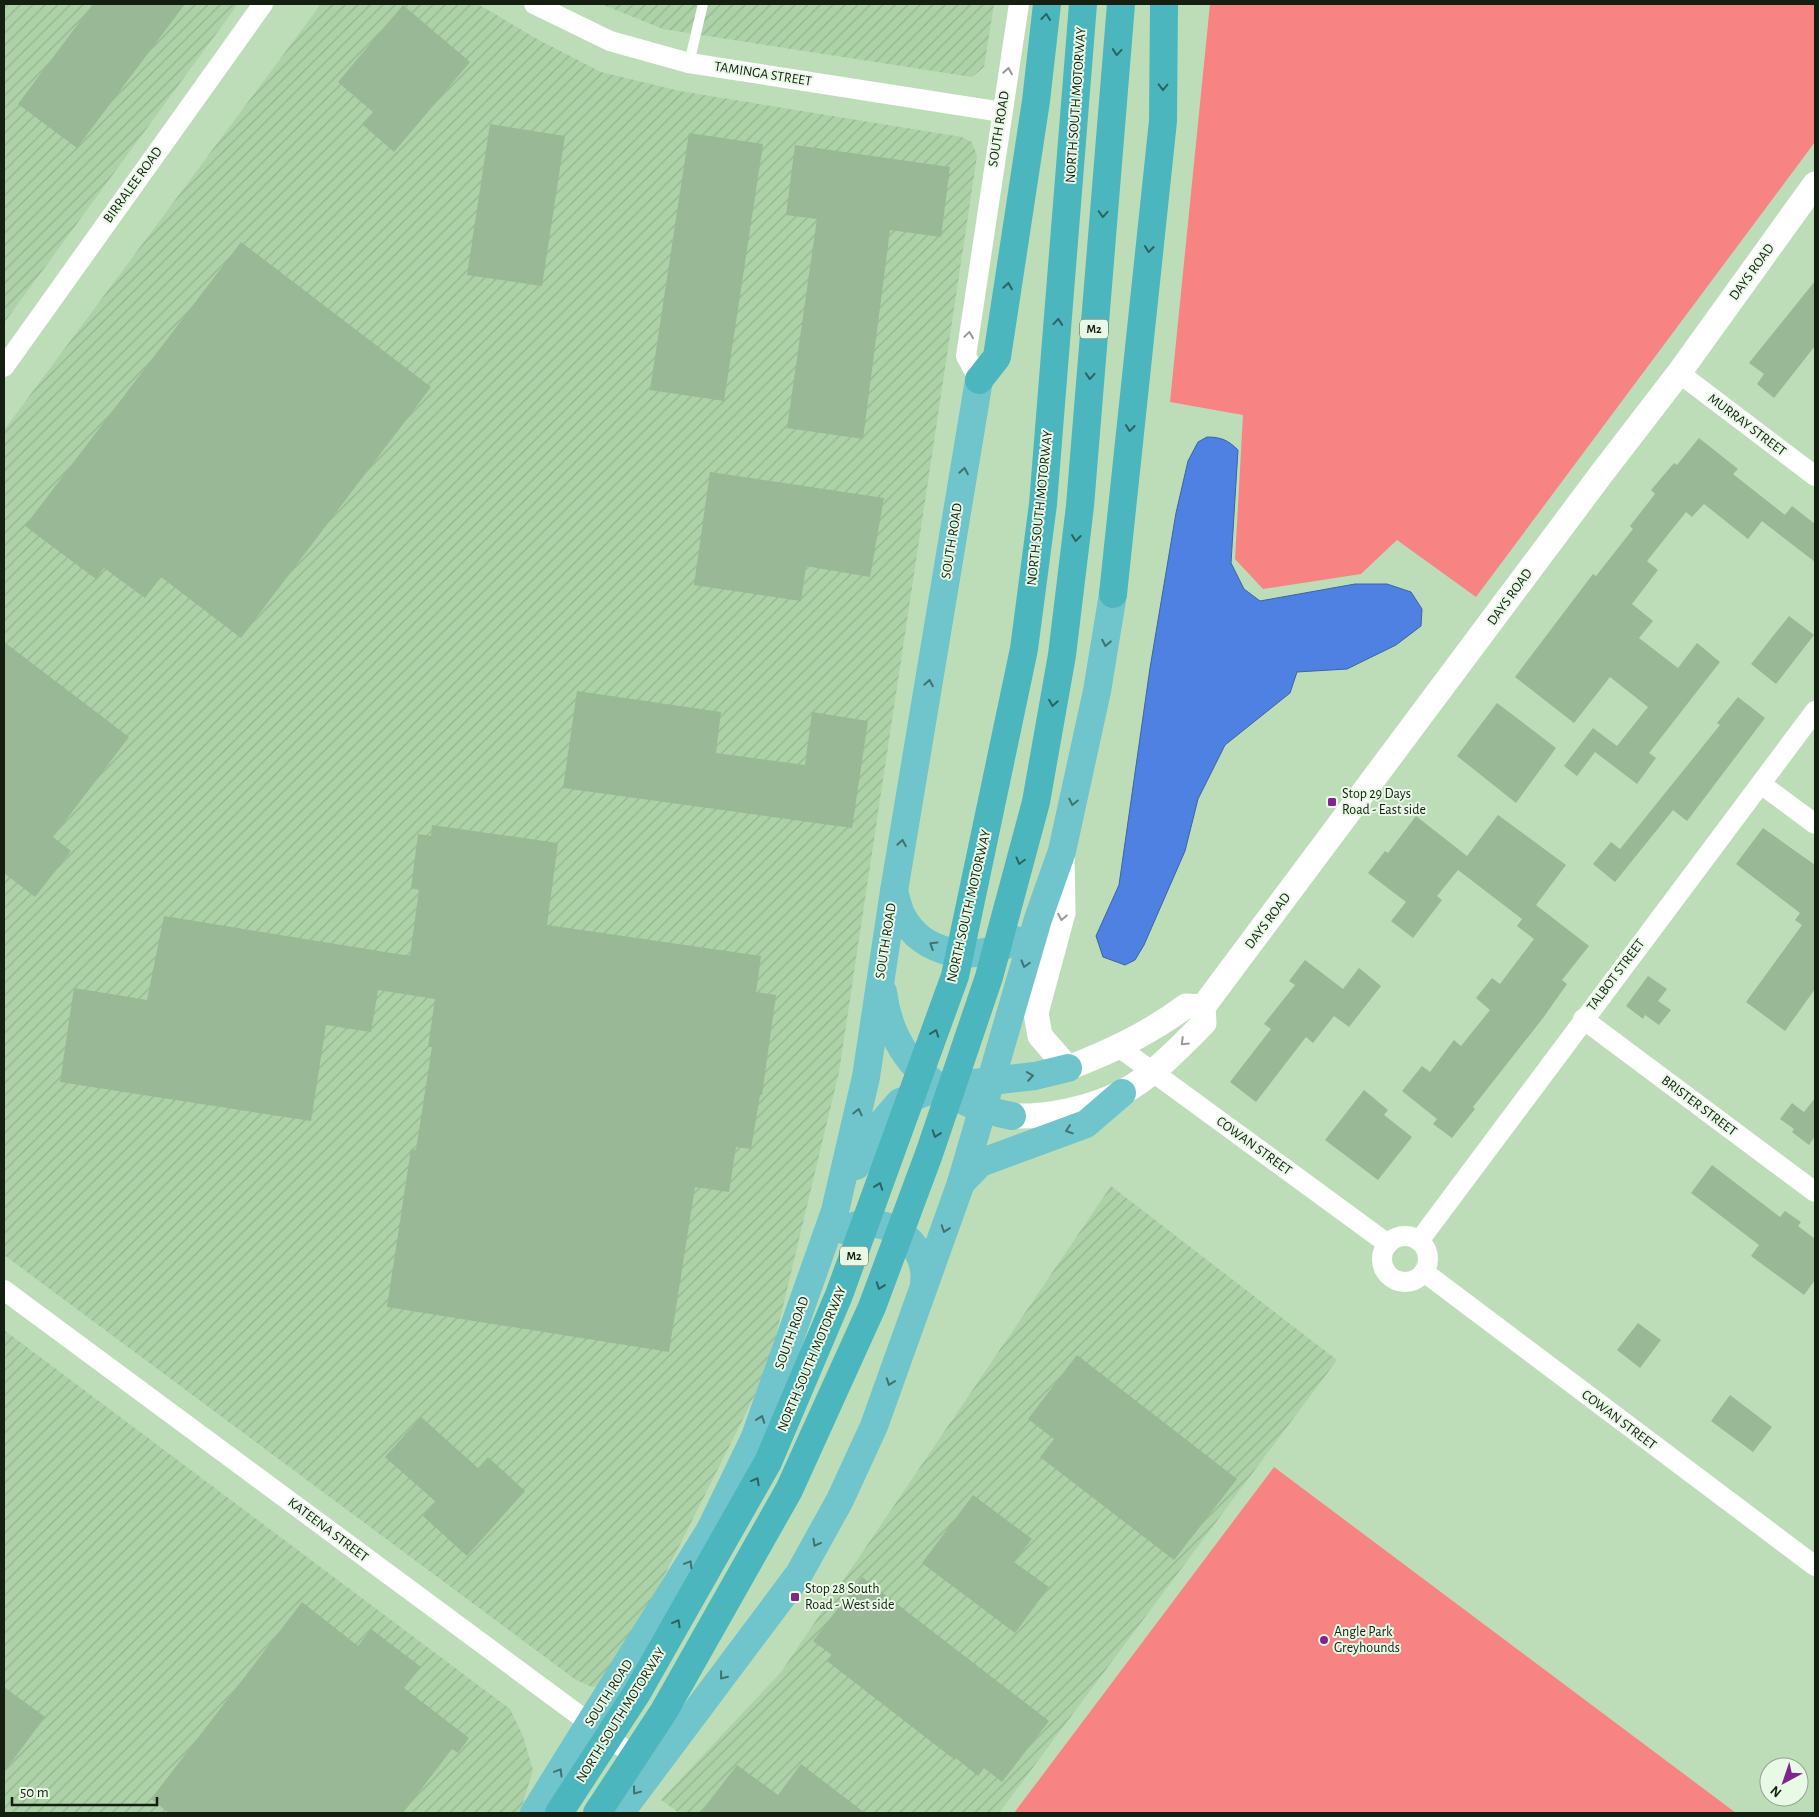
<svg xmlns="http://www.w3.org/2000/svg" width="1819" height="1817" font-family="'Alegreya Sans',sans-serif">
<defs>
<pattern id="industrial-furrows" width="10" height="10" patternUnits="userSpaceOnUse" patternTransform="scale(1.25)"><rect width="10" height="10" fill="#add2a8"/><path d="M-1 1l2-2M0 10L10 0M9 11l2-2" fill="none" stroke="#94b490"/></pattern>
</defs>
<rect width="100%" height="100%" fill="#bdddb9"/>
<!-- industrial -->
<g fill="url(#industrial-furrows)">
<path d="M4 4H238L4 323Z"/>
<path d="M321 4H478L537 39 601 72 680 91 962 137 972 142 977 156 839 1072 768 1369 615 1674 607 1685 592 1687 576 1680 4 1255V430Z"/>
<path d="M601 4H994L984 67 972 77 663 29Z"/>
<path d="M1111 1186 1337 1360 999 1813H679L661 1800 781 1672Z"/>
<path d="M4 1330 510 1709 523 1736 533 1770 520 1813H4Z"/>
</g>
<!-- grass -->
<g fill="#f78483">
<path d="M1210 4H1815V142L1476 597 1397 540 1361 574 1263 589 1235 559 1243 415 1170 402Z"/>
<path d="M1274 1467 1736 1813H1014Z"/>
</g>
<!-- water -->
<path fill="#4e81e1" stroke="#3d64a3" d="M1207 437C1221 437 1228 440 1238 450L1231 563 1244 589 1260 601 1355 584H1387L1411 592 1422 609 1421 626 1396 645 1347 669 1297 672 1290 693 1225 745 1198 799 1185 851 1144 945 1135 960 1125 965 1103 957 1096 936 1119 885 1150 668 1176 513 1188 461 1198 442Z"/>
<!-- building -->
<g fill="#99b895">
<path d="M93 4H185L77 148 18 104Z"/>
<path d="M403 5 470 62 394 152 362 124 373 112 338 82Z"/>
<path d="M490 124 565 136 542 286 467 275Z"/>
<path d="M689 133 763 144 724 401 650 390Z"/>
<path d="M795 145 950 167 941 237 890 230 863 439 787 428 817 219 786 215Z"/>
<path d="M241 242 431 387 241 638 161 577 145 598 104 568 96 579 25 526Z"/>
<path d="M1815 281V346L1774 398 1757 384 1764 374 1749 363Z"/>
<path d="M1699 438 1738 469 1733 474 1785 515 1792 506 1815 524V562L1762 521 1748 539 1704 504 1692 517 1686 512 1647 561 1658 570 1632 604 1653 621 1639 638 1678 668 1697 643 1720 662 1649 753 1656 758 1637 784 1595 752 1577 776 1564 766 1593 728 1617 746 1648 707 1610 677 1574 723 1515 677 1593 574 1596 576 1633 529 1630 526 1655 494 1651 490 1674 463 1677 465Z"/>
<path d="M710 472 884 498 870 577 806 566 801 601 694 585Z"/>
<path d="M1789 616 1814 635 1776 684 1751 664Z"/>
<path d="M4 642 129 737 53 837 71 851 35 897 4 873Z"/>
<path d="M577 691 721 712 716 753 805 765 812 712 868 721 852 828 563 788Z"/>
<path d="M1738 697 1765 718 1687 821 1673 810 1615 882 1593 864 1611 842 1620 849 1720 725 1717 723Z"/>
<path d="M1497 703 1556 748 1516 803 1457 756Z"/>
<path d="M1498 815 1566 865 1536 905 1589 946 1562 980 1567 984 1543 1018 1473 1107 1475 1109 1452 1138 1433 1124 1437 1119 1402 1091 1422 1066 1430 1072 1454 1040 1461 1046 1490 1010 1476 998 1492 978 1500 984 1534 939 1517 926 1522 919 1458 870 1437 896 1442 900 1413 938 1391 921 1406 902 1368 873 1385 851 1388 853 1416 816 1467 856Z"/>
<path d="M432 825 558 843 547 925 761 956 756 992 776 995 762 1095H760L751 1149 736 1147 729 1192 695 1187 669 1352 387 1307 411 1149 416 1150 432 1047H428L435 999 378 990 371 1032 326 1025 311 1121 60 1082 74 988 147 1000 164 916 410 956 419 890 411 888 418 834 431 836Z"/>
<path d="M1763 828 1815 865V989L1785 1031 1746 1002 1802 925 1795 920 1800 913 1736 864Z"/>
<path d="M1305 960 1343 989 1359 968 1381 986 1349 1027 1334 1016 1313 1043 1306 1037 1256 1102 1230 1082 1271 1029 1264 1024 1295 985 1289 981Z"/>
<path d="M1648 976 1667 989 1658 1001 1671 1010 1659 1025 1645 1015 1643 1019 1626 1006Z"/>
<path d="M1364 1090 1388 1110 1384 1115 1412 1137 1378 1180 1325 1140Z"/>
<path d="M1815 1098V1136L1809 1145 1792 1132 1794 1129 1780 1119 1792 1103 1804 1112Z"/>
<path d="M1712 1165 1780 1217 1785 1211 1801 1222 1798 1226 1815 1239V1280L1804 1295 1751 1256 1759 1245 1691 1193Z"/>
<path d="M1638 1323 1661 1340 1640 1368 1617 1350Z"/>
<path d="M1077 1355 1237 1479 1174 1560 1040 1457 1054 1439 1028 1419Z"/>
<path d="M1730 1395 1772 1427 1753 1452 1711 1421Z"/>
<path d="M421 1417 478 1468 488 1457 525 1491 467 1556 423 1516 436 1502 385 1457Z"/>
<path d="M973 1495 1032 1539 1014 1562 1049 1587 1015 1633 922 1563Z"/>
<path d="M862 1577 1049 1721 1002 1782 984 1768 978 1776 956 1758 955 1760 827 1661 832 1655 813 1641Z"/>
<path d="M302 1602 358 1646 371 1629 421 1667 404 1688 469 1738 458 1753 452 1749 403 1813H169L151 1799Z"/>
<path d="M4 1687 45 1717 4 1772Z"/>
<path d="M801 1764 865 1813H700L737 1765 778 1795Z"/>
</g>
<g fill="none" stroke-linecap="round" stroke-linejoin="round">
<!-- service -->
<path stroke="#fff" stroke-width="10" d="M689 63 703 4"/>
<!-- minor -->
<g stroke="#fff" stroke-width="20">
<path d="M534 4 610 41 689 63 1002 112"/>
<path d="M4 367 263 4"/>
<path d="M1679 373 1815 476"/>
<path d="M979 380 966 356 1019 4"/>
<path d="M1761 784 1815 824"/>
<path d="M1583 1019 1815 1192"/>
<path d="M1120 1048 1388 1244"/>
<circle cx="1405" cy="1259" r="23"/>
<path d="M1419 1241 1815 711"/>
<path d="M1424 1272 1815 1566"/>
<path d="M4 1290 645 1764"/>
</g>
<!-- tertiary -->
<g stroke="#fff" stroke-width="25">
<path d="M1062 856 1063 913 1036 1013 1040 1036 1068 1068C1112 1051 1148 1034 1186 1006L1203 1007"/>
<path d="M1012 1116C1047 1117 1089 1109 1121 1093 1151 1078 1180 1047 1204 1023L1203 1007 1602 473 1679 373 1815 184"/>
</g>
<!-- trunk -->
<g stroke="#70c4cb" stroke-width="28">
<path d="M894 891C896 899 898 907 901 914 922 957 978 964 1015 940"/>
<path d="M883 992C892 1064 944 1103 1012 1116"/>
<path d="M856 1166 873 1133 900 1102 940 1087 1035 1076 1068 1068"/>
<path d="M961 1183 980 1163 1086 1124 1122 1093"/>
<path d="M843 1230C882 1210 930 1240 924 1285"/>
<path d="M534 1813 710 1530 755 1437 835 1211 866 1077 894 891 979 380"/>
<path d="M620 1813 799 1574 840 1500 874 1426 961 1183 1038 919 1062 851 1097 691 1113 594"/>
</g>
<!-- motorway -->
<g stroke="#4cb6be" stroke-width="28">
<path d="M979 380 997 357 1036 101 1047 4"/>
<path d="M1113 594 1163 121 1164 4"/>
<path d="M559 1813 637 1693 768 1462 839 1295 955 976 1024 649 1043 504 1083 4"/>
<path d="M597 1813 664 1711 789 1490 872 1307 929 1154 989 977 1036 802 1062 655 1080 506 1121 4"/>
</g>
</g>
<!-- one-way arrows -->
<defs><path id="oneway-chevron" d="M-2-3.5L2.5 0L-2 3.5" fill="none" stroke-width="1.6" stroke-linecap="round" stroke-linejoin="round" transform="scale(1.25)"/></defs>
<g stroke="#2d635f">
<use href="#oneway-chevron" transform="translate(1046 17) rotate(-83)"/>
<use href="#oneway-chevron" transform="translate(1117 52) rotate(95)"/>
<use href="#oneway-chevron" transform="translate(1163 87) rotate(91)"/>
<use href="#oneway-chevron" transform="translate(1103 214) rotate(94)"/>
<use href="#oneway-chevron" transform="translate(1149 249) rotate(96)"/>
<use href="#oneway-chevron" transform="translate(1008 286) rotate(-81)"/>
<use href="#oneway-chevron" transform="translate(1058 322) rotate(-85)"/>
<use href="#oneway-chevron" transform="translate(1090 376) rotate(94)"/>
<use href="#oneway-chevron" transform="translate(1130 428) rotate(96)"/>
<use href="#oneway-chevron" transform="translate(1076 538) rotate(97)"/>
<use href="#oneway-chevron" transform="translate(1053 703) rotate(100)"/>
<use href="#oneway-chevron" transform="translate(1020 861) rotate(105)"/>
<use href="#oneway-chevron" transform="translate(935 1033) rotate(-70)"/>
<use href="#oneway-chevron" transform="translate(936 1134) rotate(109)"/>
<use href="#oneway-chevron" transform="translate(879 1186) rotate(-70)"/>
<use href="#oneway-chevron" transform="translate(880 1286) rotate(110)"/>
<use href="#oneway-chevron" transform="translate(756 1481) rotate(-61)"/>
<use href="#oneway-chevron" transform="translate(677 1623) rotate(-61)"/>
</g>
<g stroke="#959a94">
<use href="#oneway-chevron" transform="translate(1008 71) rotate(-81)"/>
<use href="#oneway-chevron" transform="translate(969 335) rotate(-82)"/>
<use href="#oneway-chevron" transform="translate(1062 917) rotate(101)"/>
<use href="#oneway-chevron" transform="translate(1184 1042) rotate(136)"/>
</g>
<g stroke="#42726e">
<use href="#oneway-chevron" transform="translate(964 471) rotate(-81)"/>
<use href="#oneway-chevron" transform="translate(1106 643) rotate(101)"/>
<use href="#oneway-chevron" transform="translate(929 683) rotate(-80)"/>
<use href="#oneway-chevron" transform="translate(1073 802) rotate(102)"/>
<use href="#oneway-chevron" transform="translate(902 843) rotate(-80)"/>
<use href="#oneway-chevron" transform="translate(933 945) rotate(-148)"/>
<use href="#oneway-chevron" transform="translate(1025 964) rotate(106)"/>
<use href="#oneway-chevron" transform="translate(1030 1076) rotate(-8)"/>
<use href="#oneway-chevron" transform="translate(858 1112) rotate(-77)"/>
<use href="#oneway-chevron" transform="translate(1069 1130) rotate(161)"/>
<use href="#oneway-chevron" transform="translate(945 1229) rotate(109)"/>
<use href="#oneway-chevron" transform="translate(890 1382) rotate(110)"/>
<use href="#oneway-chevron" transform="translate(761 1419) rotate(-70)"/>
<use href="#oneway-chevron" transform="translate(816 1543) rotate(119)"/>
<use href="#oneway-chevron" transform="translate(689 1564) rotate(-59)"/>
<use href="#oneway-chevron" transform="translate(723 1676) rotate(128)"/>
<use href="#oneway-chevron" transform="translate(559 1772) rotate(-59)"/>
<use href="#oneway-chevron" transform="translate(636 1791) rotate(127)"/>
</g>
<!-- markers -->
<g fill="#812490" stroke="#e8f9e6" stroke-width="2">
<rect x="1327" y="797" width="10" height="10" rx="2.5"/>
<rect x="790" y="1592" width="10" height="10" rx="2.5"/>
<circle cx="1324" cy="1640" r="5"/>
</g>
<g text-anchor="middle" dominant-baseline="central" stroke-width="4" stroke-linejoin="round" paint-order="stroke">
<!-- shield labels -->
<g fill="#e8f9e6" stroke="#546052" stroke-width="1">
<rect x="1080" y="319.5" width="28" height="19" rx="4"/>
<rect x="840" y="1246.5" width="28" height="19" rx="4"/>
</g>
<g font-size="12" font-weight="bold" fill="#141f12">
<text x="1094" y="329">M2</text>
<text x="854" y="1256">M2</text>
</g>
<!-- street labels -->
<g font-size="14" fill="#141f12" stroke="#e8f9e6">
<text transform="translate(763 74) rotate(9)">TAMINGA STREET</text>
<text transform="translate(1076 105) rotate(-86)">NORTH SOUTH MOTORWAY</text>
<text transform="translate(999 129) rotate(-81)">SOUTH ROAD</text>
<text transform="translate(133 185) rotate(-54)">BIRRALEE ROAD</text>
<text transform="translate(1752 272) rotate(-54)">DAYS ROAD</text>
<text transform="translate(1747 425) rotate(37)">MURRAY STREET</text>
<text transform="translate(1040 508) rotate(-84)">NORTH SOUTH MOTORWAY</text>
<text transform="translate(952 541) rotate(-81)">SOUTH ROAD</text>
<text transform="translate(1510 597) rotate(-54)">DAYS ROAD</text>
<text transform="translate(969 906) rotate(-77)">NORTH SOUTH MOTORWAY</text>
<text transform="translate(1268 921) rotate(-53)">DAYS ROAD</text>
<text transform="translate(886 941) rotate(-81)">SOUTH ROAD</text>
<text transform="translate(1616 975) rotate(-53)">TALBOT STREET</text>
<text transform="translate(1699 1106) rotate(37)">BRISTER STREET</text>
<text transform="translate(1254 1146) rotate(36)">COWAN STREET</text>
<text transform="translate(792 1333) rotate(-70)">SOUTH ROAD</text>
<text transform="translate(812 1359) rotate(-67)">NORTH SOUTH MOTORWAY</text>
<text transform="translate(1619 1420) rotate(37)">COWAN STREET</text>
<text transform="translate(328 1530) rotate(37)">KATEENA STREET</text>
<text transform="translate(609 1693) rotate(-57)">SOUTH ROAD</text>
<text transform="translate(621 1715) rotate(-58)">NORTH SOUTH MOTORWAY</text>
</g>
<!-- poi labels -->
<g font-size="14" fill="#141f12" stroke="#e8f9e6" text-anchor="start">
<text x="1342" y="794">Stop 29 Days<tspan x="1342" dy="16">Road - East side</tspan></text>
<text x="805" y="1589">Stop 28 South<tspan x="805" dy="16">Road - West side</tspan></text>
<text x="1334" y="1632">Angle Park<tspan x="1334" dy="16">Greyhounds</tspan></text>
</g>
</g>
<!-- border -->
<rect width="1819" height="1817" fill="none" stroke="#141f12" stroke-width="10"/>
<!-- north arrow -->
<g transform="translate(1784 1782) rotate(220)"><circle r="24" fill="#e8f9e6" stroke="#93a291"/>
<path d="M0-4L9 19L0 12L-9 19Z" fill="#812490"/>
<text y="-8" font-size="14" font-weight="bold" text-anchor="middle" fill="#141f12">N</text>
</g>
<!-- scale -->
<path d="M12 1797v8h145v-8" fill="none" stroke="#141f12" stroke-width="2.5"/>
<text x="20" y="1797" font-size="15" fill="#141f12" stroke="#e8f9e6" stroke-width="4" paint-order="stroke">50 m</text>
</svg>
